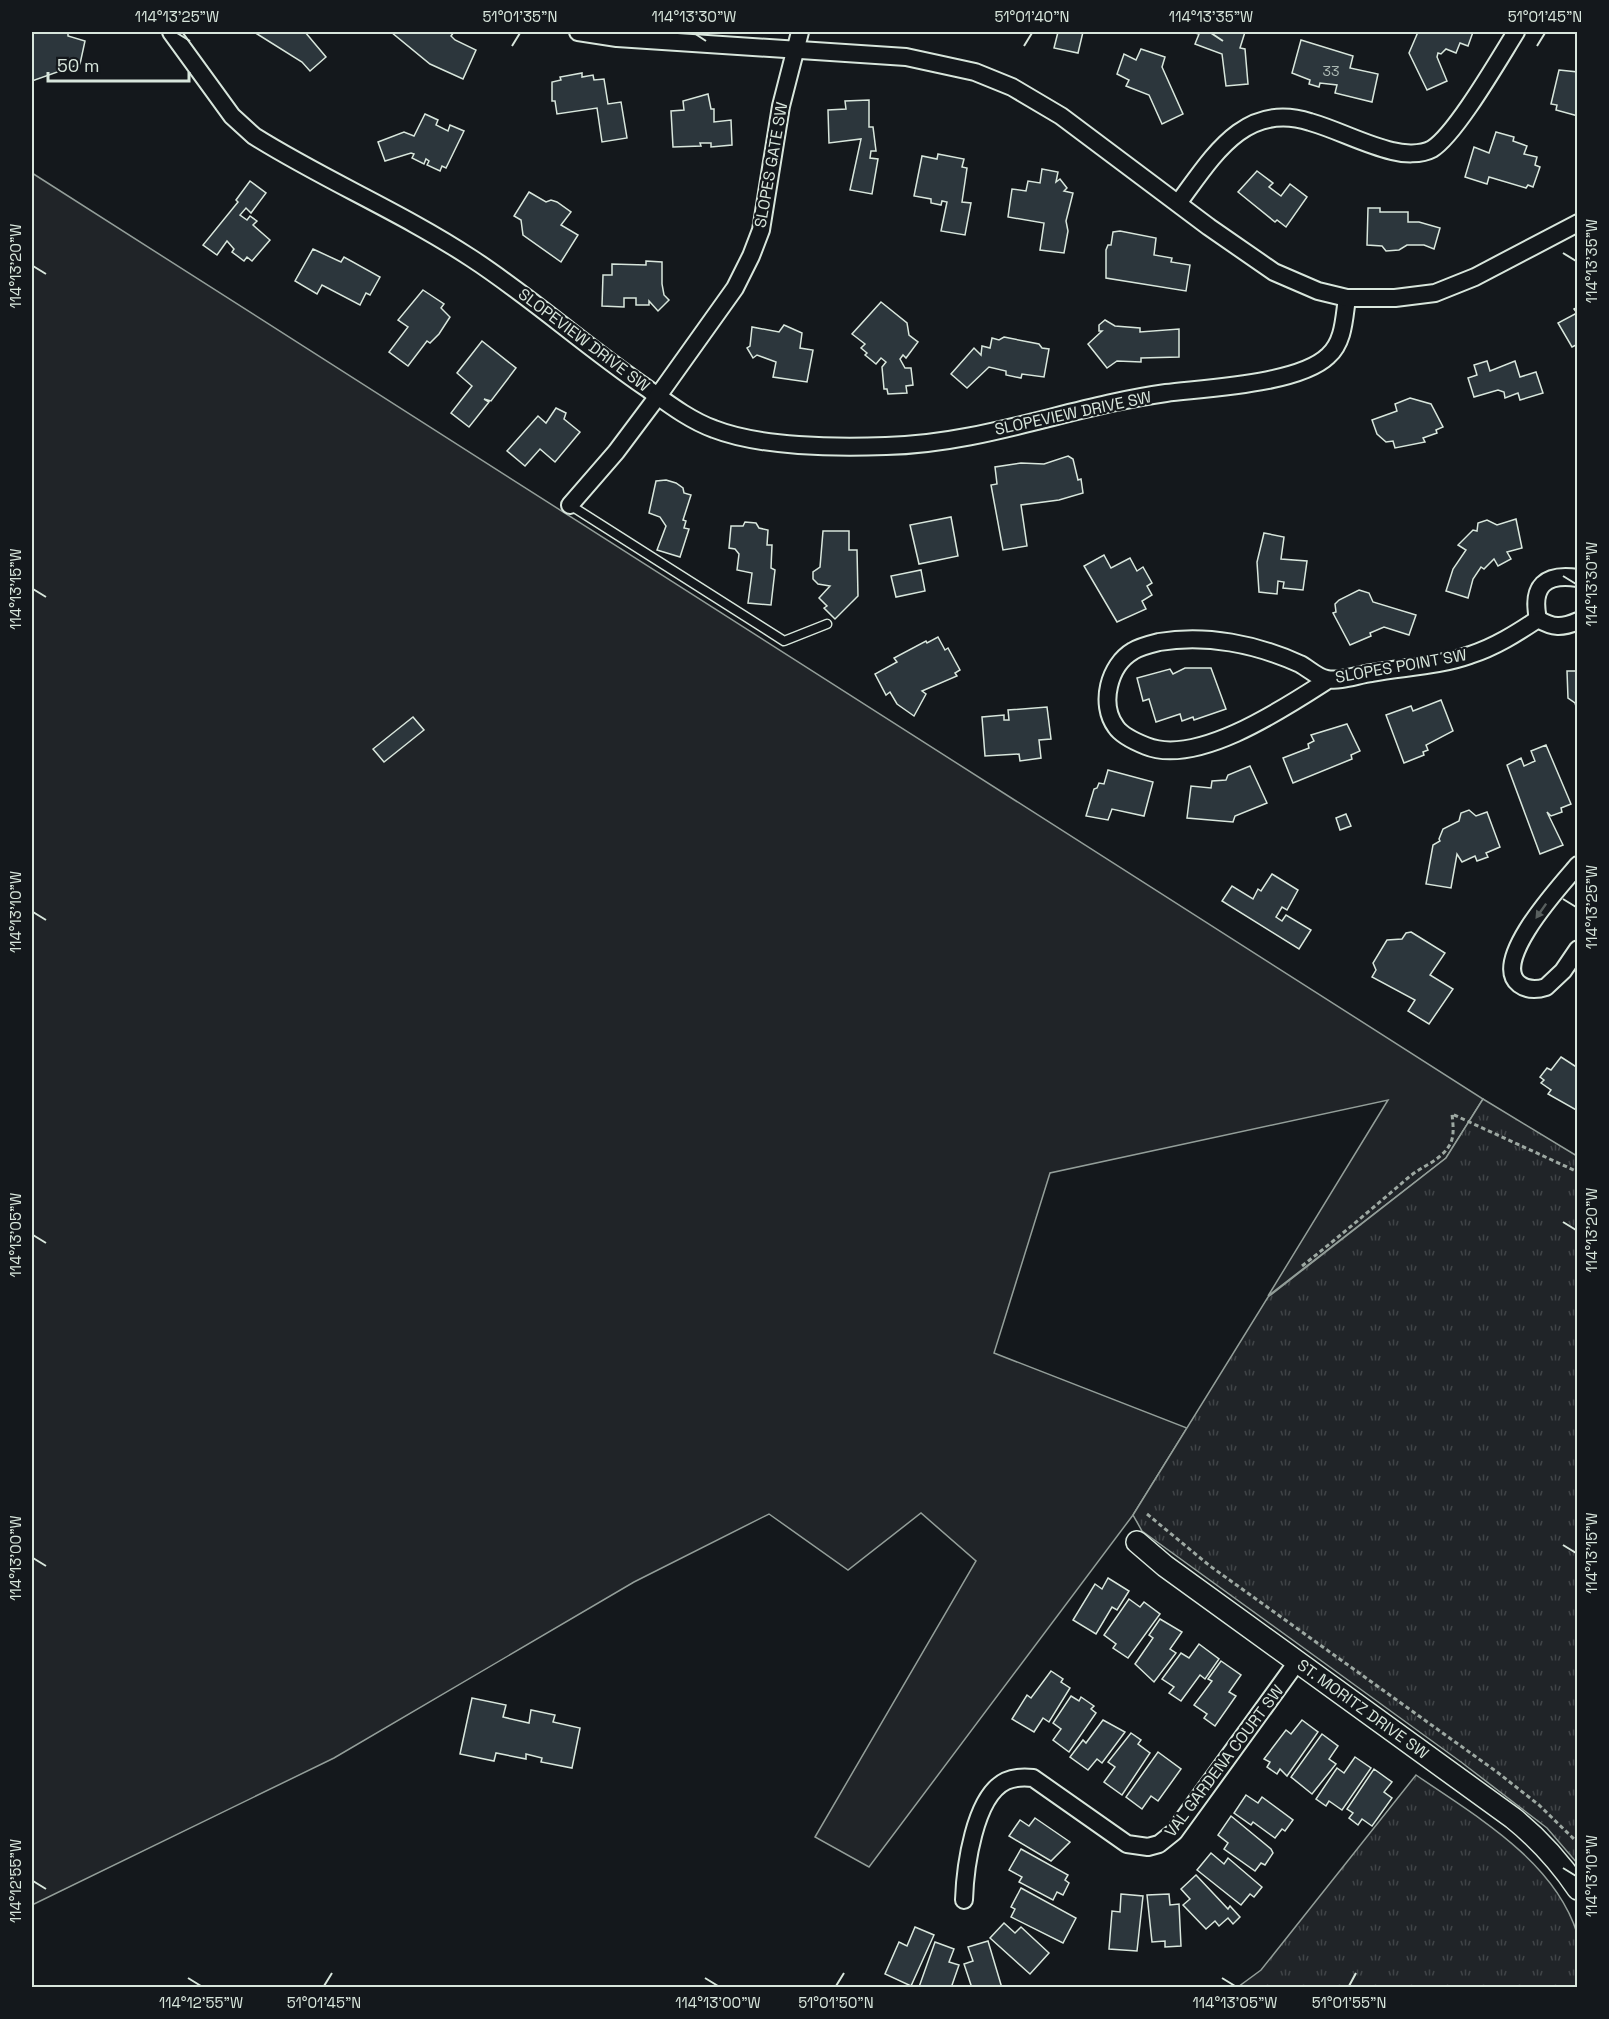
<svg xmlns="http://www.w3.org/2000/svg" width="1609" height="2019" font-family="'Space Grotesk',sans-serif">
<defs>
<pattern id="park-tufts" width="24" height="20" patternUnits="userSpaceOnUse" patternTransform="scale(1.5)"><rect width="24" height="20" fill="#202428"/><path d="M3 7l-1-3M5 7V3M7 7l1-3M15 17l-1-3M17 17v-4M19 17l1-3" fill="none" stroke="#404447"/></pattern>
</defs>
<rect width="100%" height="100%" fill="#14181c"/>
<!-- green -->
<path fill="#202428" stroke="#939e99" stroke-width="1.5" d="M32 173 1483 1099 1446 1158 1268 1296 1388 1100 1050 1173 994 1353 1187 1428 1133 1515 869 1867 815 1837 976 1561 921 1513 848 1570 769 1514 634 1582 334 1758 32 1905Z"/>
<!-- park -->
<g fill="url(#park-tufts)" stroke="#939e99" stroke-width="1.5">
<path d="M1483 1099 1577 1156V1863L1547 1828 1461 1762 1142 1531 1133 1515 1268 1297 1446 1158Z"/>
<path d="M1416 1775C1474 1815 1554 1860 1577 1933 1582 1948 1578 1971 1577 1987H1238L1261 1970Z"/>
</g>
<!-- building -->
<g fill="#2c363c" stroke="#d8e6dc" stroke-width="1.5">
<path d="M32 32H68V36L85 41 80 64 32 81Z"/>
<path d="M254 32H305L326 57 310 71 302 62Z"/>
<path d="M391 32H454L451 36 455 40 476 50 463 79 430 64Z"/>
<path d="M1058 32H1083L1078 53 1054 48Z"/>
<path d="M1191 32H1245L1240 48 1245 49 1248 84 1226 86 1222 54 1195 44 1199 34Z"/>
<path d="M1418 32H1473L1468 46 1460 43 1456 53 1446 49 1441 54 1438 53 1437 57 1447 81 1427 90 1409 53Z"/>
<path d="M1301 40 1353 56 1350 68 1378 74 1372 102 1335 93 1337 85 1320 83 1319 87 1309 84 1310 80 1292 73Z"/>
<path d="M1141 49 1165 57 1162 67 1183 114 1162 124 1149 95 1126 86 1129 80 1117 74 1124 54 1136 60Z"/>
<path d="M1559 70 1578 72V116L1556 110 1557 105 1551 104Z"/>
<path d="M582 73V77L593 75 594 80 604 79 608 104 621 102 627 138 602 142 597 108 557 114 555 101H552V82L561 80 560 77Z"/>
<path d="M708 94 711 109H714V122L731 120 732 145 711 147V143H700L701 146 673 147 671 111 684 110 683 101Z"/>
<path d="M869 100V127H873L876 151H871L870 158 878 159 872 194 850 190 861 139 829 143 828 110 846 109 845 101Z"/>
<path d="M425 114 438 120 436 125 448 131 450 125 464 131 446 168 442 166 440 171 427 165 429 161 426 159 424 164 412 158 414 154 411 153 385 161 378 142 404 132 414 136Z"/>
<path d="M1496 132 1514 137 1513 141 1527 146 1524 154 1537 157 1535 165 1540 167 1533 187 1528 185 1526 188 1489 177 1487 184 1465 177 1474 147 1489 153Z"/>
<path d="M938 154 964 159 962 167 967 168 962 202 971 203 965 235 941 231 947 202 942 201 941 205 931 203V199L914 196 922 156 937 159Z"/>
<path d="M1042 169 1058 172 1056 182 1060 179 1067 188 1064 191 1073 193 1066 221 1068 231 1064 253 1040 250 1044 223 1008 217 1012 189 1026 191 1028 181 1040 183Z"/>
<path d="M1257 171 1273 183 1269 187 1281 196 1290 184 1307 197 1286 227 1277 220 1275 222 1238 192Z"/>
<path d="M250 181 266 193 251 213 246 208 240 215 247 220 250 216 257 221 253 225 270 240 252 261 247 257 244 261 232 252 234 249 227 241 217 255 203 245 238 202 236 200Z"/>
<path d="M529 192 546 202 551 200 557 202 571 212 561 225 578 235 561 262 523 235 521 220 514 216Z"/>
<path d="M1368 208H1380V212H1408V222H1419L1440 228 1434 249 1424 245H1407L1399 250 1386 251 1382 246 1367 245Z"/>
<path d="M1120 231 1156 238 1154 255 1172 258 1171 262 1190 265 1186 291 1106 278V250L1108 245H1111L1113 232Z"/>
<path d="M313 249 341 262 344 257 380 277 370 295 366 293 360 305 322 285 317 294 295 281Z"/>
<path d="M646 261 662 262V284L664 295 669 300 658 311 649 301V305H636V298H624V307L602 306 603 275H612V264L646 265Z"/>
<path d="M423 290 444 304 441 308 450 317 439 334 430 343 427 341 408 366 389 352 408 327 398 320Z"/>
<path d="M881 302 907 323 909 335 918 342 906 358 903 355 900 359 905 368H911L913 385 906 386 907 393 888 394 887 389H884L882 367 886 362 881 358 876 364 865 355 867 353 861 348 865 344 852 334Z"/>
<path d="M1578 307V344L1572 347 1558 323 1577 313 1574 309Z"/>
<path d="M1105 320 1115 326 1140 328V332L1179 329V357L1141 358V362L1117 361 1107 368 1088 344 1102 331H1099V325Z"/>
<path d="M784 325 802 333 800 348 813 350 807 382 773 377 776 362 757 355 753 358 747 348 750 346 752 327 779 332Z"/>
<path d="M1004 337 1039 344 1042 348 1049 349 1044 377 1022 374 1021 378 1006 375V371L989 367 967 388 951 374 974 348 981 355 982 346 990 348 992 338 999 340Z"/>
<path d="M482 341 516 368 491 401 484 399 489 402 469 427 451 413 472 386 457 373Z"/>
<path d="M1487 361 1490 371 1515 361 1520 377 1536 372 1543 393 1520 400 1518 393 1505 398 1504 392 1498 390 1474 397 1468 378 1477 375 1474 365Z"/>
<path d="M1410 398 1431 404 1443 427 1436 430 1437 433 1423 438 1425 442 1395 448 1393 441 1386 442 1377 434 1372 420 1397 411 1395 404Z"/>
<path d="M556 408 566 413 564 419 580 432 555 462 540 449 525 466 507 451 538 416 546 423Z"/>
<path d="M1068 456 1073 459 1078 480 1081 479 1083 493 1059 500 1021 505 1027 546 1003 550 991 485 997 484 995 467 1021 463 1044 464Z"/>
<path d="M666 480 676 483 683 488 684 493 691 495 683 520 686 521 684 528 689 529 680 557 657 550 666 526 660 517 649 513 656 481Z"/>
<path d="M951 517 958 556 919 564 910 525Z"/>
<path d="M1516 519 1522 548 1507 552 1511 559 1498 566 1494 559 1484 569 1481 567 1473 579 1468 598 1446 591 1453 569 1466 550 1458 545 1473 530 1477 531 1478 523 1487 520 1497 525Z"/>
<path d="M745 522 756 523 759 528 768 530 767 545H772L771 568 775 570 771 605 748 603 752 573 737 570 739 554 735 549 729 548 731 526H743Z"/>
<path d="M823 531H849V550H857L858 596 835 619 824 608 827 606 819 598 830 586 818 584 813 579V572L820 567Z"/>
<path d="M1264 533 1284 537 1281 559 1307 561 1303 590 1283 588 1284 582 1278 581 1277 594 1259 592 1257 562Z"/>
<path d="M1104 555 1111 568 1130 558 1137 571 1143 567 1152 583 1147 586 1152 595 1142 601 1146 609 1117 622 1084 566Z"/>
<path d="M921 570 925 591 896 597 891 576Z"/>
<path d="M1359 590 1369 593 1373 602 1416 615 1409 635 1384 627 1370 633 1371 636 1350 645 1333 613 1336 612 1335 604 1339 600Z"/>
<path d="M938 637 945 650 948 648 960 670 955 673 957 676 922 691 926 694 914 716 897 704 890 692 886 695 875 674 897 662 894 658 926 641 927 643Z"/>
<path d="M1185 668H1211L1226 709 1194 720 1193 717 1182 721 1180 714 1156 722 1149 699 1143 701 1137 678 1170 669 1173 674Z"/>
<path d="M1567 671H1578V713L1575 703 1568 698Z"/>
<path d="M1441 700 1453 731 1426 745 1428 750 1423 752 1424 755 1404 763 1386 715 1411 706 1413 711Z"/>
<path d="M1047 707 1051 739 1039 740 1041 758 1020 761 1019 754 985 756 982 717 1004 715V720H1009L1008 710Z"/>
<path d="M413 717 424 730 384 762 373 749Z"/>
<path d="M1347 724 1360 751 1351 755 1352 759 1293 783 1283 758 1309 748 1308 744 1314 741 1311 735Z"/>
<path d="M1546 745 1571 804 1561 808 1562 812 1551 816 1547 812 1563 845 1540 854 1507 765 1521 758 1524 766 1535 761 1531 751Z"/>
<path d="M1250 766 1267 803 1235 816 1233 822 1187 818 1191 786 1211 788 1212 781 1226 780 1228 775Z"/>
<path d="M1108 770 1153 782 1144 816 1112 809 1108 820 1086 816 1094 789 1097 788 1099 783 1104 784Z"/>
<path d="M1469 810 1476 816 1487 812 1500 847 1486 853 1488 857 1477 861 1475 856 1462 862 1457 854 1451 888 1426 884 1433 845 1440 841 1439 839 1443 829 1459 821 1461 813Z"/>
<path d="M1346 814 1351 826 1340 830 1336 818Z"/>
<path d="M1272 874 1298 890 1287 910 1282 907 1276 917 1282 921 1286 915 1311 930 1299 949 1222 901 1232 886 1253 899 1258 889 1261 891Z"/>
<path d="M1411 932 1445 953 1430 975 1453 989 1429 1024 1408 1011 1415 1000 1372 977 1376 970 1373 963 1387 940 1402 939 1406 933Z"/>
<path d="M1561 1057 1578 1068V1111L1548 1094 1551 1090 1541 1083 1544 1080 1540 1077 1547 1068 1551 1070Z"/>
<path d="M1108 1578 1129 1591 1117 1610 1112 1607 1096 1634 1073 1620 1095 1584 1102 1589Z"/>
<path d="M1129 1599 1140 1607 1144 1602 1160 1614 1128 1658 1113 1648 1116 1644 1104 1635Z"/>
<path d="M1160 1619 1182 1632 1170 1649 1176 1653 1154 1682 1135 1664 1153 1638 1149 1635Z"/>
<path d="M1199 1644 1219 1659 1205 1679 1200 1675 1181 1701 1169 1693 1174 1687 1162 1679 1181 1653 1189 1658Z"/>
<path d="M1221 1661 1241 1675 1229 1692 1236 1696 1215 1726 1204 1718 1207 1714 1194 1705 1212 1681 1208 1679Z"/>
<path d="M1051 1671 1063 1679 1061 1682 1070 1688 1049 1722 1043 1718 1034 1732 1012 1719 1027 1695 1031 1698Z"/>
<path d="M1071 1696 1079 1701 1081 1697 1094 1706 1091 1709 1096 1713 1069 1752 1053 1740 1061 1729 1053 1723Z"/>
<path d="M472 1698 506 1705 503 1717 529 1723 531 1710 555 1715 553 1722 580 1728 572 1768 541 1762 542 1758 526 1754V1759L496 1753 494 1761 460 1754Z"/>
<path d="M1103 1720 1125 1732 1102 1763 1097 1759 1088 1770 1070 1757 1083 1740 1086 1743Z"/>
<path d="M1302 1720 1318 1732 1287 1776 1280 1769 1277 1774 1267 1767 1270 1762 1264 1759 1286 1730 1291 1734Z"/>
<path d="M1131 1733 1141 1740 1138 1744 1150 1753 1122 1795 1104 1782 1115 1767 1108 1762Z"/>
<path d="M1322 1734 1338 1746 1329 1759 1336 1764 1312 1794 1291 1777Z"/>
<path d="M1158 1752 1181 1769 1158 1801 1151 1796 1142 1809 1126 1797Z"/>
<path d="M1355 1757 1371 1768 1342 1810 1329 1801 1326 1806 1316 1799 1337 1768 1344 1773Z"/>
<path d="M1374 1769 1392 1782 1384 1792 1392 1798 1372 1826 1362 1819 1358 1825 1349 1818 1353 1813 1347 1809Z"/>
<path d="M1246 1795 1258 1803 1262 1797 1293 1820 1285 1831 1282 1829 1275 1838 1253 1822 1251 1825 1234 1813Z"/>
<path d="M1231 1816 1271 1849 1273 1853 1265 1865 1261 1863 1255 1871 1224 1849 1228 1843 1218 1835Z"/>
<path d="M1035 1818 1070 1842 1051 1861 1009 1836 1020 1820 1029 1826Z"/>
<path d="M1021 1849 1068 1875 1065 1880 1069 1883 1063 1895 1057 1892 1053 1900 1019 1882 1022 1877 1009 1870Z"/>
<path d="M1211 1853 1224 1864 1228 1858 1262 1887 1254 1897 1250 1894 1241 1905 1197 1870Z"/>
<path d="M1196 1875 1228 1909 1230 1906 1240 1917 1233 1924 1228 1918 1219 1926 1215 1921 1206 1929 1183 1905 1190 1899 1181 1889Z"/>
<path d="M1021 1888 1076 1918 1063 1943 1011 1917 1015 1909 1011 1907Z"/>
<path d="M1121 1894 1143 1896 1137 1951 1109 1949 1112 1911 1120 1912Z"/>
<path d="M1169 1894 1170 1905 1179 1904 1181 1946 1165 1947V1941L1152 1942 1147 1895Z"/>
<path d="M1004 1923 1015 1933 1021 1927 1049 1953 1030 1974 990 1938Z"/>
<path d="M915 1927 934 1935 911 1986 885 1974 899 1942 907 1946Z"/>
<path d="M988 1941 1002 1988H972L964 1964 973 1961 968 1947Z"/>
<path d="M935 1942 954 1949 949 1962 959 1965 951 1988 919 1987Z"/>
</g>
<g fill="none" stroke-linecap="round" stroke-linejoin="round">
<!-- service casing -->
<g stroke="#d8e6dc" stroke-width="11">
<path id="service" d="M570 505 784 641 827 624"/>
</g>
<!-- minor casing -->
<g stroke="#d8e6dc" stroke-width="20">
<g id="minor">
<path d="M171 32 232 116 254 136C324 180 401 212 471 258 531 297 585 346 645 387 666 402 689 420 714 429 760 447 836 448 886 446 982 444 1072 406 1166 393 1206 388 1299 384 1328 356 1344 342 1344 318 1347 298"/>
<path d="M578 32 617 38 906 57 975 72 1012 87 1061 116 1209 227 1274 272 1318 291 1347 298H1395L1435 293 1475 277 1578 223"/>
<path d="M1179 202C1213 156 1245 101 1310 122 1338 130 1363 144 1392 151 1403 154 1421 155 1432 149 1456 134 1499 59 1516 32"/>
<path d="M570 505 616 452 658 396 735 288 751 256 761 230 781 106 800 32"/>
<path d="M1578 578C1545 573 1531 586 1538 619 1553 628 1562 628 1578 621"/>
<path d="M1328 680C1286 707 1197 767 1146 746 1136 742 1122 736 1116 727 1099 704 1109 665 1133 651 1139 647 1151 644 1159 642 1206 634 1256 644 1300 664 1308 668 1318 678 1327 679 1340 682 1360 674 1372 673 1405 667 1439 666 1470 655 1495 647 1517 633 1538 619"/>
<path d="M1578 865C1562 884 1490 961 1519 984 1527 990 1537 990 1546 987L1563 971 1578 949"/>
<path d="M964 1900C965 1869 974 1796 1006 1781 1015 1777 1024 1777 1033 1778L1127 1844 1148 1847 1159 1844 1174 1832 1297 1662"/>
</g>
</g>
<!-- tertiary casing -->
<g stroke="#d8e6dc" stroke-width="24">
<path id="tertiary" d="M1137 1542 1165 1566 1513 1818C1539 1839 1559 1861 1578 1889"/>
</g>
<!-- path -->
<g stroke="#9da8a2" stroke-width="3" stroke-dasharray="4.5 3" stroke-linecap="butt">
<path d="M1302 1266C1339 1237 1374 1207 1409 1177 1422 1166 1440 1161 1449 1146 1455 1137 1453 1125 1452 1114L1578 1172"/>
<path d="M1147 1514 1210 1566 1497 1772 1539 1805 1578 1843"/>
</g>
<!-- service -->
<use href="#service" stroke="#14181c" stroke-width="8"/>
<!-- minor -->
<use href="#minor" stroke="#14181c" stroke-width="16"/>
<!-- tertiary -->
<use href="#tertiary" stroke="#14181c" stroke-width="21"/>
</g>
<!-- one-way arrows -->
<defs><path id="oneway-solid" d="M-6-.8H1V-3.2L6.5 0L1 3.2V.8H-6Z" transform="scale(1.5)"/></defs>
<use fill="#59605f" href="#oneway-solid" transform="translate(1541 911) rotate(125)"/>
<!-- ticks -->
<path fill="none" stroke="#d8e6dc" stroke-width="2" d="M177 33 190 41M694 33 706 41M1211 33 1223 41M512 46 520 33M1024 46 1032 33M1537 46 1545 33M1563 253 1576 261M33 266 46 274M1563 576 1576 584M33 589 46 597M1563 899 1576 907M33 912 46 920M1563 1222 1576 1230M33 1235 46 1243M1563 1545 1576 1553M33 1558 46 1566M1563 1868 1576 1876M33 1881 46 1889M188 1978 201 1986M705 1978 718 1986M1222 1978 1235 1986M324 1986 332 1973M836 1986 844 1973M1349 1986 1356 1973"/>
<g text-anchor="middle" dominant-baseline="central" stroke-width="4.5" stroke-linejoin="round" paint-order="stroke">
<!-- number labels -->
<g font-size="14" fill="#adbab4">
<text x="1331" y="71">33</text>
</g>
<!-- street labels -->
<g font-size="16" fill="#d8e6dc" stroke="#14181c">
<text transform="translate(771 165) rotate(-80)">SLOPES GATE SW</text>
<text transform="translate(584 340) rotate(37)">SLOPEVIEW DRIVE SW</text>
<text transform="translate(1073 413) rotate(-12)">SLOPEVIEW DRIVE SW</text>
<text transform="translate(1401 666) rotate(-10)">SLOPES POINT SW</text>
<text transform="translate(1363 1709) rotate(36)">ST. MORITZ DRIVE SW</text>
<text transform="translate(1224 1761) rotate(-53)">VAL GARDENA COURT SW</text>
</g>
</g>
<!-- border -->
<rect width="1609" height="2019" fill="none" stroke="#14181c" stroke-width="66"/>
<!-- scale -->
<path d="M48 72v9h141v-9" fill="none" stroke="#d8e6dc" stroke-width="3"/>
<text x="57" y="72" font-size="18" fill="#d8e6dc" stroke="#14181c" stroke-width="4.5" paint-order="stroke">50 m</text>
<rect x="33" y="33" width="1543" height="1953" fill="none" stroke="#d8e6dc" stroke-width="2"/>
<g font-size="15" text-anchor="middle" fill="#d8e6dc">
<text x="177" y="22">114°13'25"W</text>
<text x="520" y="22">51°01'35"N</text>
<text x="694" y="22">114°13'30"W</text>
<text x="1032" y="22">51°01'40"N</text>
<text x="1211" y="22">114°13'35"W</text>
<text x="1545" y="22">51°01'45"N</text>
<text transform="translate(1592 261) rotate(-90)" y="5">114°13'35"W</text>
<text transform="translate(16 266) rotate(-90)" y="5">114°13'20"W</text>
<text transform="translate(1592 584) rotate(-90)" y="5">114°13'30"W</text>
<text transform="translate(16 589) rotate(-90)" y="5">114°13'15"W</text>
<text transform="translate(1592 907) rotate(-90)" y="5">114°13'25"W</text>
<text transform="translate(16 912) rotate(-90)" y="5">114°13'10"W</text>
<text transform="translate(1592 1230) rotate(-90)" y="5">114°13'20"W</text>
<text transform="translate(16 1235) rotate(-90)" y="5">114°13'05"W</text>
<text transform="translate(1592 1553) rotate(-90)" y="5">114°13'15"W</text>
<text transform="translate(16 1558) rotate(-90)" y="5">114°13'00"W</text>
<text transform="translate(1592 1876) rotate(-90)" y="5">114°13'10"W</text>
<text transform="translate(16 1881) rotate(-90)" y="5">114°12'55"W</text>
<text x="201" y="2008">114°12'55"W</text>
<text x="324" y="2008">51°01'45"N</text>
<text x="718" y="2008">114°13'00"W</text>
<text x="836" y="2008">51°01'50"N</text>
<text x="1235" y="2008">114°13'05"W</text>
<text x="1349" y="2008">51°01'55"N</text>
</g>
</svg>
